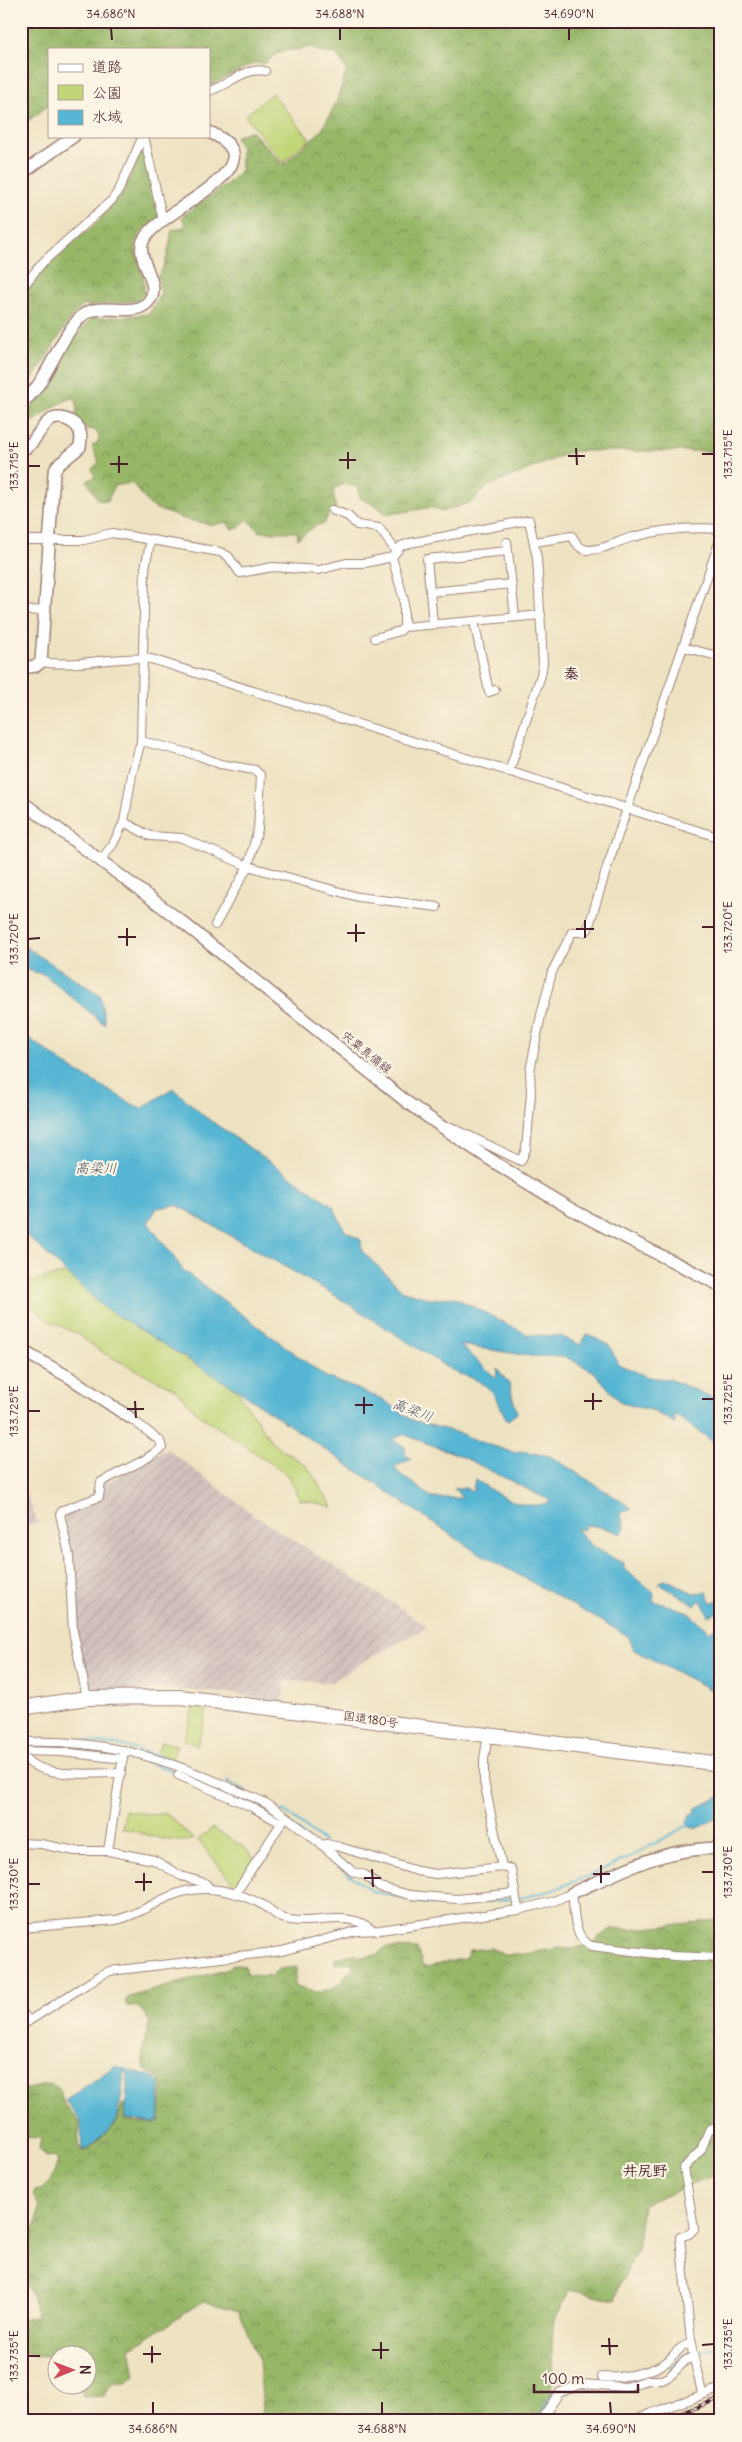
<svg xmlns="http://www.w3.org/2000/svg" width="742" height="2442" font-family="Delius,'Klee One',sans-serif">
<defs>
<pattern id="industrial-furrows" width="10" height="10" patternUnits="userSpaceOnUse" patternTransform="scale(1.25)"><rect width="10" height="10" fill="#cfc0bb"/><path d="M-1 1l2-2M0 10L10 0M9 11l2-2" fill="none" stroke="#b3a5a1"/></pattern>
<pattern id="forest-crowns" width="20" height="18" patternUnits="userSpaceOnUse" patternTransform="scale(1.25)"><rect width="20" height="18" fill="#98b769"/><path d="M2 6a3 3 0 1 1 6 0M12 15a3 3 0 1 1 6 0" fill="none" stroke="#7e9457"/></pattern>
</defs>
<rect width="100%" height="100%" fill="#fcf5e5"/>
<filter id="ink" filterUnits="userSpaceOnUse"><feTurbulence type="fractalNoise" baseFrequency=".02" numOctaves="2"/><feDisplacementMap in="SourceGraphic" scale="10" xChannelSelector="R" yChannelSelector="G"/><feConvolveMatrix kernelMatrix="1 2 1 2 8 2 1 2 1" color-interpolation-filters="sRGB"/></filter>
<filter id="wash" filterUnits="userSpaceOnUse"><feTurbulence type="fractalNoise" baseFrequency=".0096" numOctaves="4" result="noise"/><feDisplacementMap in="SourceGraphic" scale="20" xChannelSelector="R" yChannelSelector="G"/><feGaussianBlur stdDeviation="1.12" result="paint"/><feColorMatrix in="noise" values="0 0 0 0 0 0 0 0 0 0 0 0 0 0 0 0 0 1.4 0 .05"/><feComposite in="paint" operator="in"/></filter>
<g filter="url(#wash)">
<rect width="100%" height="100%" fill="#ede2c1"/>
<!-- industrial -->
<g fill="url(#industrial-furrows)">
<path d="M167 1449 254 1515 425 1624V1628L355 1666 333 1682 285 1681 283 1703 236 1694 169 1689 91 1691 76 1637 73 1564 63 1516 65 1512 101 1499 103 1484Z"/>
<path d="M21 1483 38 1523 24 1526V1531L21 1532Z"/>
</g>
<!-- green -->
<g fill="#c1d679" stroke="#867a52">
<path d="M272 93 310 139 283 162 245 116Z"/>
<path d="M67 1273 103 1307 236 1389 273 1444 307 1466 333 1507 299 1499 289 1476 197 1413 175 1389 105 1354 77 1334 46 1319 33 1307 21 1306V1280L32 1281Z"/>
<path d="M194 1704 206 1705 205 1720 197 1746 184 1740Z"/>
<path d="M161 1742 177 1745 172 1759 157 1753Z"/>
<path d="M125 1810 153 1815 166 1813 193 1839C175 1846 141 1832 122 1828Z"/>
<path d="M212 1828 244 1847 256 1861 237 1888 198 1840Z"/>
</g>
<!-- forest -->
<g fill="url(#forest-crowns)" stroke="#716b4a">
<path d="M21 21H721V451H573L487 487 472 502 441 512 435 508H426L385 515 380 508 360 498 358 487 344 484 333 489 336 510 329 513 324 524 317 525 297 539 298 532H260L247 519 239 528 231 529 227 522 212 525 184 519 157 509 149 504 132 483 114 486 108 501 98 500 87 481 95 477 92 469 99 462 92 446 98 442 99 436 95 430 87 429 76 416 77 403 74 397C55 404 46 414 29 424V433L26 440 21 442V411C54 388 62 346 91 319L149 314 161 293 158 276C168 262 169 246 172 230L186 226 182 217 227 184 241 170V148L235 137 251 130 283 165 322 130 336 102 347 70 336 54 320 52 312 47 285 51 276 54 265 63H254L209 86V49H49V105L21 126Z"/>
<path d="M143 148 160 218C115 244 147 258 144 294L137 301 82 306 71 318 21 397V296L38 273 99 221 125 188Z"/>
<path d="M21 463 28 464 30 478 21 503Z"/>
<path d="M721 1913V2167L717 2174 643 2204 637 2251 621 2282 615 2300 571 2289C566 2300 556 2313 554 2324 547 2364 563 2382 537 2421H513L510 2414 492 2421H256L263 2410 259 2361 239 2311 204 2301 130 2349 135 2375 126 2382 112 2383 104 2396 84 2397 76 2385 88 2384V2354H58L57 2359 54 2354 38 2357 22 2351 21 2319 37 2315C36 2300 25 2286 22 2270 20 2260 21 2247 21 2237L36 2226 40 2207 33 2195 35 2190C51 2188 54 2174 58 2160L54 2156 45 2157 39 2149 41 2138 21 2137V2090L51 2084 60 2090 64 2105 80 2122 78 2143 81 2151 88 2150 116 2124 122 2104 125 2105 124 2120 139 2123H157L160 2119 162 2084 160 2078 145 2070C139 2053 145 2039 150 2022L139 2007 127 2006 126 2000 129 1997 229 1969 234 1964 245 1966 248 1975 271 1976 279 1969 297 1967 294 1986C308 1991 321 1996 336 1986 343 1982 344 1973 353 1970L352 1962 335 1964V1958L354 1954 359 1957 377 1955 385 1948H389L417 1949 423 1967C439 1966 450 1960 465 1959L469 1950 491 1948 504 1955H519L559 1948 573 1949 594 1943 599 1937 611 1929 622 1928 628 1930 716 1920Z"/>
</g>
<!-- water -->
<g fill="#55b5d3" stroke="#506a7f" fill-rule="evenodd">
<path d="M21 944 100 995 105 1025 45 975 21 968Z"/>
<path d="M21 1032 67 1066 141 1109 173 1088 204 1116 333 1206 345 1231 361 1240 362 1251 403 1291 432 1299 454 1297 529 1335 560 1336 581 1345 587 1334 609 1345 618 1364 648 1377 669 1379 721 1401V1447L674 1414 675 1423 651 1410 621 1403 594 1372 566 1357 530 1356 460 1345 496 1378 497 1368 509 1384 517 1413 507 1421C494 1391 488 1381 456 1373L336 1296 177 1205 157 1208 148 1223 184 1271 326 1377 382 1399 412 1420 462 1434 468 1438 515 1453 520 1451 550 1456 632 1508 620 1513 625 1529 620 1534C614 1530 593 1525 586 1525L583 1530 576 1528C587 1546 605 1555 624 1563V1569L654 1593 653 1601 686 1611 710 1632 716 1626 721 1628V1695L634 1650 628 1636 472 1549 236 1389 103 1307 21 1230ZM402 1434 459 1455 551 1501C527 1514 495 1494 475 1479L473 1492 465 1488H454L462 1498H432L400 1474 394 1467 411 1459 405 1454V1447L392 1440Z"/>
<path d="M665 1579 693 1593 707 1592 710 1602H721V1614L718 1612 709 1616 701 1600 695 1605 658 1583Z"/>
<path d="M721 1796V1816L698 1828 690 1826 687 1821 690 1815 696 1812 695 1809Z"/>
<path d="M116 2065C129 2073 147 2071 160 2081L159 2120 153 2123 125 2119 128 2072H124L121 2099 115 2124 88 2149 82 2150 81 2121 65 2101Z"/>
</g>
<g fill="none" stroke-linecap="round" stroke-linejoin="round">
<!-- stream -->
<g stroke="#55b5d3" stroke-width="2">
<path d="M79 1740 124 1746 183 1764"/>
<path d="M21 1747H58L121 1754"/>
<path d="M126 1756 178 1772"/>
<path d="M227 1782 245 1790"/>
<path d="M229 1793 257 1805 281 1818"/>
<path d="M283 1810 324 1842"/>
<path d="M291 1825 346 1872 372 1891 424 1903 453 1905 511 1899"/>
<path d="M520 1898C581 1885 637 1854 691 1823"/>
<path d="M696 2351 721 2348"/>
<path d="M671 2370 683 2356 691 2352"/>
<path d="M535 2421 552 2393 556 2391"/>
</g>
</g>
</g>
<g filter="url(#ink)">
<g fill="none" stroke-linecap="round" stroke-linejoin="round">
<!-- street casing -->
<g stroke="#9c8076" stroke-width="10">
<g id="street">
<path d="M209 91C227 86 246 66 265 71"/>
<path d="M144 136 163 221"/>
<path d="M21 289 42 263 112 200 119 190 143 136"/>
<path d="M332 510 348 516 357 525 379 528 396 551"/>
<path d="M21 540H84L112 533 220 552 228 556 240 573 273 567 319 570 346 563H365L392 557 401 546 410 543 529 520 537 558 543 663 541 675 509 772"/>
<path d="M507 542 515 617"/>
<path d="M535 542 572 536C576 543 580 550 588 550 605 550 617 541 633 537 662 529 690 527 721 529"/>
<path d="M392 557 404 600V627"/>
<path d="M430 592 511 584"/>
<path d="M21 611 45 610"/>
<path d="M474 621 489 692 495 690"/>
<path d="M433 624 427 559 508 551"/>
<path d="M375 638 400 631 404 627 541 615"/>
<path d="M683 647 721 657"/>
<path d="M41 662C77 668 115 655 151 659L721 838"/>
<path d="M141 741 200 756 220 764 255 770 261 776 258 829 248 866 215 925"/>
<path d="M124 822 150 836 182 838 248 866 358 897 437 907"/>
<path d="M100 861 113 844 124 822 132 774 141 741 145 568 151 539"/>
<path d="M441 1127H451L521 1161 526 1149 531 1094 530 1071 541 1015 552 972 572 932H583L588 929 607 867 721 537"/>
<path d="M87 1698 73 1631 69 1555 60 1514 63 1510 99 1497 101 1482 144 1460 162 1448 160 1441 129 1417"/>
<path d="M488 1735 484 1759V1781L502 1867"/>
<path d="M21 1742C96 1739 154 1754 222 1784 236 1791 253 1796 267 1804 287 1816 304 1831 322 1845L327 1844 340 1847 417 1871 436 1874 502 1867 511 1869 518 1910"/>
<path d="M21 1751 62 1752 123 1759"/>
<path d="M21 1754C38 1780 94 1773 121 1773"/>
<path d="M178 1775 252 1807 281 1823"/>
<path d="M21 1843 41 1844 75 1851H108L154 1860 181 1876 205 1883 211 1890"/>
<path d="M322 1845 353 1872 365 1875 380 1887 410 1895 457 1899 515 1893"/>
<path d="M108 1851 124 1750"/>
<path d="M236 1893 284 1819"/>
<path d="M21 1928 116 1920C141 1915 161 1896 186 1891 213 1885 240 1893 263 1905 270 1909 275 1915 282 1918 311 1928 346 1908 371 1929"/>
<path d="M21 2011 29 2021"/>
<path d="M21 2026 101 1975 110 1971 282 1951 356 1931 380 1930 518 1910 554 1901 572 1893C575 1913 572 1936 591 1946L673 1956 721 1958"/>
<path d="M602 2377C619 2379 657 2372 670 2359 678 2351 680 2346 692 2343"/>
<path d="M702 2393 692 2350 680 2237 689 2234 694 2229 684 2168 701 2150 709 2130 721 2127"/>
<path d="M540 2421 559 2393 581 2384 626 2387 648 2380H662L670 2376 686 2360 694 2357"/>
<path d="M630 2421 721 2388"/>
</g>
</g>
<!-- secondary casing -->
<g stroke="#9c8076" stroke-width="14">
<g id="secondary">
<path d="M21 174 74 136"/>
<path d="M21 403C46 387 59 336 82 316 99 300 132 319 148 302 164 285 135 261 143 241 157 209 286 166 209 132"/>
<path d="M21 450C40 444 41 412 65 419 71 421 75 423 78 428 82 434 81 440 80 447L57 466 54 473 41 662 36 666 21 668"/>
<path d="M21 801 181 921 408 1103C461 1141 515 1177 571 1209 620 1236 671 1260 721 1286"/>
<path d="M21 1350 69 1377 129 1417"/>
<path d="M572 1893C624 1870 662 1848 721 1848"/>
</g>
</g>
<!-- highway casing -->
<g stroke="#9c8076" stroke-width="16">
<path id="highway" d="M21 1708 87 1698 180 1697 721 1764"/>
</g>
<!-- street -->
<use href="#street" stroke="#fff" stroke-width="8"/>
<!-- secondary -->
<use href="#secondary" stroke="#fff" stroke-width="11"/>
<!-- highway -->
<use href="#highway" stroke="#fff" stroke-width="14"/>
<!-- rail casing -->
<g stroke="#4a1f2b" stroke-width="4">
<path id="rail" d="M660 2421 721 2398"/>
</g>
<!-- rail -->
<use href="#rail" stroke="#fcf5e5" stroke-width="2" stroke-dasharray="5.5" stroke-linecap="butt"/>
</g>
</g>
<!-- ticks -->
<path fill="none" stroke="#4a1f2b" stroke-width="2" d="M111 28 112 40M340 28V40M569 28V40M576 448 577 465M348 452V469M702 454H714M119 456V473M568 456H585M339 460H356M110 464H128M28 466H40M585 920V938M356 924V942M702 927H714M127 928V946M576 929H594M347 933H365M118 937H136M28 939 40 938M593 1393V1410M364 1397V1414M702 1399H714M135 1401 136 1418M584 1401H602M355 1405H373M127 1409H144M28 1411H40M601 1865V1883M372 1869 373 1887M702 1872H714M144 1873V1891M593 1874H610M364 1878H381M135 1882H152M28 1884H40M609 2338 610 2355M381 2342V2359M702 2345 714 2344M152 2346V2363M601 2346H618M372 2350H389M143 2354H161M28 2356H40M153 2402V2414M382 2402V2414M610 2402 611 2414"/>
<g text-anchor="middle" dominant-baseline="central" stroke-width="4.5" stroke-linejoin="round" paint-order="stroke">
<!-- street labels -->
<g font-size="12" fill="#4a1f2b" stroke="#fcf5e5">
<text transform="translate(367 1052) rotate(39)">宍粟真備線</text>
<text transform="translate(371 1719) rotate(8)">国道180号</text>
</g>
<!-- water labels -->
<g font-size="14" font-style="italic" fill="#4e5466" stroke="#fcf5e5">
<text x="96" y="1168">高梁川</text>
<text transform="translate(413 1410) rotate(21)">高梁川</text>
</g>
<!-- quarter labels -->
<g font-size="15" font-weight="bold" fill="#4a1f2b" stroke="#fcf5e5">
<text x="571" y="673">秦</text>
<text x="645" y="2170">井尻野</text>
</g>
</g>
<!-- margin -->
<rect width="742" height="2442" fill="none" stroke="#fcf5e5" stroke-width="55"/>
<!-- legend -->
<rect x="48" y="48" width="162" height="90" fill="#fcf5e5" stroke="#b59f9b"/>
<rect x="58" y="64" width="25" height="8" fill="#ffffff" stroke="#b59f9b"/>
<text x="92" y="72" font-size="15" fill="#4a1f2b">道路</text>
<rect x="58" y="85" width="25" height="15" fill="#c1d679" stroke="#b59f9b"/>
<text x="92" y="98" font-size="15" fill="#4a1f2b">公園</text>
<rect x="58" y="110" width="25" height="15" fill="#55b5d3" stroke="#b59f9b"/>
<text x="92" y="122" font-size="15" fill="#4a1f2b">水域</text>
<!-- north arrow -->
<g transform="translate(72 2370) rotate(89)"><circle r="24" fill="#fcf5e5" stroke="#b59f9b"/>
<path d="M0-4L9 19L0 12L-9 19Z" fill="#d1495b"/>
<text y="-8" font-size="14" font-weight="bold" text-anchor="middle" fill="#4a1f2b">N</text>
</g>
<!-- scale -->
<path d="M534 2384v8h104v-8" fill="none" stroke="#4a1f2b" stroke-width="2.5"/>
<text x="542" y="2384" font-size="15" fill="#4a1f2b" stroke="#fcf5e5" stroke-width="4" paint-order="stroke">100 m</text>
<rect x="28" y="28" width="686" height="2386" fill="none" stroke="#4a1f2b" stroke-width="2"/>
<g font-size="12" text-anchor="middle" fill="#4a1f2b">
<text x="111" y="18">34.686°N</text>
<text x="340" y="18">34.688°N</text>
<text x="569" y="18">34.690°N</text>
<text transform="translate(728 454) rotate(-90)" y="4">133.715°E</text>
<text transform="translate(14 466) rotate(-90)" y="4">133.715°E</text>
<text transform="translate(728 927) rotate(-90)" y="4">133.720°E</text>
<text transform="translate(14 939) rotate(-90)" y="4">133.720°E</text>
<text transform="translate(728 1399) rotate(-90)" y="4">133.725°E</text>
<text transform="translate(14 1411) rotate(-90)" y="4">133.725°E</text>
<text transform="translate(728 1872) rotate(-90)" y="4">133.730°E</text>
<text transform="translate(14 1884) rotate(-90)" y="4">133.730°E</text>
<text transform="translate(728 2344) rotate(-90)" y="4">133.735°E</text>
<text transform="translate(14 2356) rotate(-90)" y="4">133.735°E</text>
<text x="153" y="2433">34.686°N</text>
<text x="382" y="2433">34.688°N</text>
<text x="611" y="2433">34.690°N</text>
</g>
</svg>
